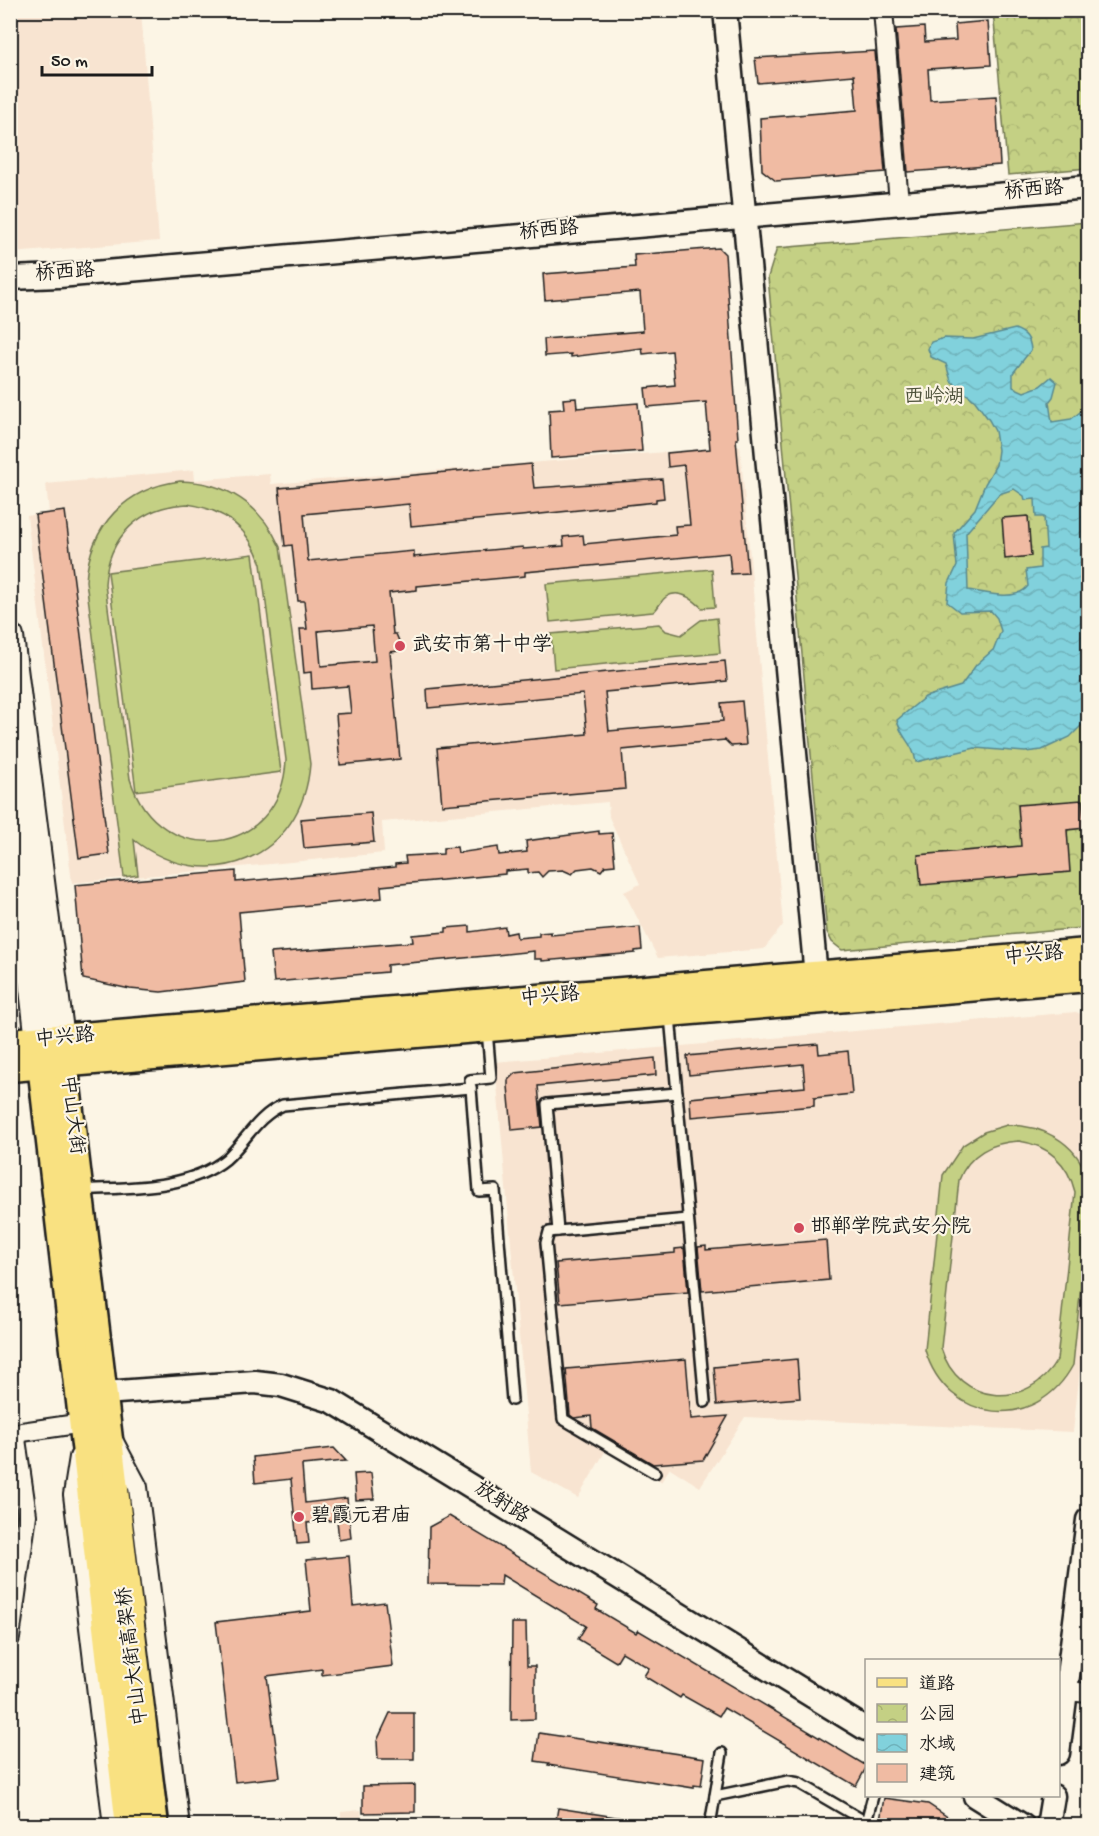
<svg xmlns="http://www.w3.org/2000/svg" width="1099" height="1836" font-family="'Gochi Hand','LXGW WenKai TC',sans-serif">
<defs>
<pattern id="park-crowns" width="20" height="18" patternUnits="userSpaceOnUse" patternTransform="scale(1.5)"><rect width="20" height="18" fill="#c4d084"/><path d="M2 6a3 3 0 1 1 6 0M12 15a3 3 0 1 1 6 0" fill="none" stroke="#a8b271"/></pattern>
<pattern id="water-waves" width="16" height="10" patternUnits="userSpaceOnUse" patternTransform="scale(1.5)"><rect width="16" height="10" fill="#81d1dc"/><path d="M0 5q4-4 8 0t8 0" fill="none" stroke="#6fb3bc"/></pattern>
</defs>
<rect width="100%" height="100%" fill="#fcf5e5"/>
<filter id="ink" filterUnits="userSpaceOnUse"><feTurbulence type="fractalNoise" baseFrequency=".0167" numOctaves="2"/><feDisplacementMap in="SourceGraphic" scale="12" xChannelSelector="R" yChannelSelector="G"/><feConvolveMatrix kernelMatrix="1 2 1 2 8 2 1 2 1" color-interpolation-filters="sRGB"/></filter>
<g filter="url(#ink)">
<!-- built -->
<g fill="#f8e4d1">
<path d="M11 10 141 11 159 241 11 253Z"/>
<path d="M740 446 783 925 764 949 658 958 624 892 640 884 609 817 608 802 382 822 384 853 72 883 27 516 49 512 46 484 194 470 195 480 270 474 271 484Z"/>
<path d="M1076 1012 1088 1017V1299L1073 1432 745 1417 700 1487 670 1468 661 1482 606 1450 578 1498 531 1472 495 1062Z"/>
<path d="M361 1810 362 1821 507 1819V1825H341V1812Z"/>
</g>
<!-- grass -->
<g fill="#c4d084" stroke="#707650" stroke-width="1.5" fill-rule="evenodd">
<path d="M180 481C227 482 261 505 280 547L310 764C303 858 208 898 134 840L138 875 124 877 86 581C90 525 126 488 180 481ZM187 504C224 509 249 528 261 564L286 760C282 857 159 872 130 779L105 584C108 537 140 506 187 504Z"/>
<path d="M253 554 281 772 136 791 108 572Z"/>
<path d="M712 569 715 607 702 608C693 599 679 588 666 597 660 601 659 608 653 612L550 622 546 584Z"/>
<path d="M717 618 720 653 554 669 551 634 659 624 666 631 681 635 701 620Z"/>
<path d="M1007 1125C1042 1125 1075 1141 1087 1176 1094 1196 1087 1225 1085 1245 1081 1285 1077 1325 1073 1365 1036 1434 947 1424 925 1350L943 1175 963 1145 984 1132ZM1019 1141C1048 1145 1068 1163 1075 1192L1057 1360C1028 1411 958 1405 941 1348L959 1180C969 1154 992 1142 1019 1141Z"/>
</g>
<!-- park -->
<g fill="url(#park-crowns)" stroke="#707650" stroke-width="1.5">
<path d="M993 11H1088V168L1008 175Z"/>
<path d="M1088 222V924L1082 928 842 950 832 942 827 932 768 277 777 248Z"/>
</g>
<!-- water -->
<path fill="url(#water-waves)" stroke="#59898f" stroke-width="1.5" fill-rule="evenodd" d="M1015 329C1026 333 1030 338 1031 350L1013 373V387L1024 392 1040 386 1051 377 1057 382 1053 397 1049 402 1052 422 1071 419 1088 406V719L1070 737 1042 750 1025 752 975 748 916 762C913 742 901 739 897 720L925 697 961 686 976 665 994 649 1001 631 997 618 991 611 960 612 947 602 949 583 957 566 954 533 975 509 985 484 996 465 998 450 995 431 989 420 975 401 951 381 946 364 931 357 928 349 931 342 944 338 973 339ZM1014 489 1024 496 1025 500 1035 499 1036 517H1044L1046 548 1040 549V568L1026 570 1028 586C1016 602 986 593 968 590L966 533 999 494Z"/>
<!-- building -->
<g fill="#f0bba3" stroke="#1c1c1c" stroke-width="1.5" fill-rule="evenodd">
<path d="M988 21 991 65 928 69 930 100 996 96 1000 165 908 172 896 29 924 27 925 42 956 40 955 24Z"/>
<path d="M875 51 885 172 776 181 762 170 760 118 857 110 854 75 758 83 755 58Z"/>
<path d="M719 248 725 254 738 439H736L748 573 731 574 729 553 525 572V576L417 586V590L389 593 393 634H396L399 641V651L390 652 400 759 340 765 336 714 351 713 348 686 312 689 311 672 304 673 300 629H307L304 601H298L292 545 285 546 279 488 531 464 534 488 662 479 664 498 656 499V502L521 516 411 526 409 504 304 514 308 561 414 551V557L523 547V549L564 546 563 537 583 535 584 544 676 535 675 526 690 525 684 465 668 467 667 453 710 449 706 402 647 407 645 388 675 385 672 351 643 354 642 348 571 357V354L545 356 544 339 643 331 640 292 545 300 543 274 635 267 634 255ZM372 626 375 661 321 666 318 631Z"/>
<path d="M576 398 577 408 638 403 642 451 551 458 549 410 564 409 563 399Z"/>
<path d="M65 511 109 854 79 858 35 515Z"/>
<path d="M1028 516 1031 556 1005 559 1002 518Z"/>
<path d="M725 661 727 681 605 692 609 731 723 721 721 703 742 701 746 745 731 746 725 740 622 750 625 789 442 805 437 748 587 734 583 694 428 708 427 689Z"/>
<path d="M1082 800 1085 828 1067 830 1070 872 921 885 918 855 1021 846 1018 805Z"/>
<path d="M371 813 374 842 304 848 301 819Z"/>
<path d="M599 831V834L612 833 615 865 605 866 601 871 593 867 577 869 572 874 563 870 548 871 542 877 538 872 528 873V869L505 871V874L381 886 382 898 239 912 245 982 161 992 130 989 83 979 75 885 236 871V882L395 867V864L406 863 405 856 443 854V848L457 847 458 853 498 847 499 855 527 852 526 841Z"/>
<path d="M470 926V932L505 927 506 934 516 932 517 938 539 936V933L551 932V935L640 927 642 950 635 951V953L542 961V959H534V951L497 955 387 965V972L274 982 271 953 413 942 412 935 446 932V928Z"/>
<path d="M818 1044 819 1054 848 1051 852 1094 814 1098V1106L691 1117 690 1098 805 1087 803 1064 689 1075 687 1056Z"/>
<path d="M655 1058 656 1075 538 1086 542 1127 512 1130 508 1086V1080L515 1073Z"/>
<path d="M826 1240 829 1280 702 1291 698 1247 706 1246V1250Z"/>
<path d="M684 1248 688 1292 560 1303 556 1263 675 1253V1249Z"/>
<path d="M686 1359 691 1419 728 1416 703 1460 653 1464 592 1428 591 1416 574 1418 570 1415 566 1369Z"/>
<path d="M797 1359 800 1398 717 1405 714 1367Z"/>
<path d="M334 1448 346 1461 302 1465 305 1503 347 1498 351 1538 339 1540 337 1520 307 1523 309 1543 297 1544 291 1479 255 1483 253 1457Z"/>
<path d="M371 1473 374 1499 356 1500 354 1474Z"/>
<path d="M449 1516 598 1605 596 1609 636 1633 638 1630 867 1766 856 1786 724 1708 719 1716 682 1695 680 1698 644 1676 649 1668 622 1652 616 1662 578 1639 586 1626 502 1575 501 1585 428 1584 429 1527Z"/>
<path d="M349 1556 353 1606 385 1602 393 1666 322 1675V1669L267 1676 280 1777 235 1782 216 1622 311 1611 306 1560Z"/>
<path d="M512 1623H526L527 1666H535V1719L511 1720Z"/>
<path d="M390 1713H414V1759H378L377 1741Z"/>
<path d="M539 1733 705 1758 701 1786 694 1785V1788L548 1765 549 1763 535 1761Z"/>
<path d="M415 1785V1812L363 1813V1786Z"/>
<path d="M884 1798 928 1804 961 1826H879Z"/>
<path d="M558 1808 628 1819 627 1826H555Z"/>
</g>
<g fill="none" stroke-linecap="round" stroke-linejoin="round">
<!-- service casing -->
<g stroke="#1c1c1c" stroke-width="14">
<g id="service">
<path d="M670 1016 705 1402"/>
<path d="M487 1030 491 1078 470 1080 471 1088 479 1191 495 1190 512 1400"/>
<path d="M677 1093 547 1104 558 1231 688 1219"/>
<path d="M82 1190C128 1187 188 1190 226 1159 246 1141 257 1116 283 1105L471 1088"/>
<path d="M558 1231 549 1232 546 1243 563 1419 655 1473"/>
<path d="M715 1796 788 1781 799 1783 866 1822"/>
<path d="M710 1826 722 1753"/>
<path d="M865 1826 873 1796"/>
</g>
</g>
<!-- minor casing -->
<g stroke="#1c1c1c" stroke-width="22">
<g id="minor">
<path d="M883 10 899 203"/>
<path d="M113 1440 138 1487 180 1826"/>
<path d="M79 1457 73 1495 113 1826"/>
<path d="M10 1638 27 1515 16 1439 22 1432 83 1423"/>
<path d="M1067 1691 1088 1693"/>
</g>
</g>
<!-- tertiary casing -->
<g stroke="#1c1c1c" stroke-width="27">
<g id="tertiary">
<path d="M725 10 816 976"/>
<path d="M10 278 59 276 1088 187"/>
<path d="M104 1393 255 1382 281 1385 332 1401 866 1729"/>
<path d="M1058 1753 1088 1520"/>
<path d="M975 1796 1023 1826"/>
<path d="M1048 1826 1053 1796"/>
</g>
</g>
<!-- secondary casing -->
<g stroke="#1c1c1c" stroke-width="30">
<g id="secondary">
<path d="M10 637 61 1039"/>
<path d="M10 789 39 1041"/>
</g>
</g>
<!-- primary casing -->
<g stroke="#1c1c1c" stroke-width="33">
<g id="primary">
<path d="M10 1043 1088 953"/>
<path d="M61 1044 154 1826"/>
<path d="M40 1047 130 1826"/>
<path d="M10 1067 1088 977"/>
</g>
</g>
<!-- service -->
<use href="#service" stroke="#fcf5e5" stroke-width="9"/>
<!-- minor -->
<use href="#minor" stroke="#fcf5e5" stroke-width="18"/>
<!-- tertiary -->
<use href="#tertiary" stroke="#fcf5e5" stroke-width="22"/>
<!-- secondary -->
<use href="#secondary" stroke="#fcf5e5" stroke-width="26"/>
<!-- primary -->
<use href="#primary" stroke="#f9e181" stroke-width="28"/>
</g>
</g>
<!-- markers -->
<g fill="#d1495b" stroke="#fcf5e5" stroke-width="2">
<circle cx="400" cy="646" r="6"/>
<circle cx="799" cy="1228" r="6"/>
<circle cx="299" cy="1517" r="6"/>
</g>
<g text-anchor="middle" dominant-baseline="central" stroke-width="4.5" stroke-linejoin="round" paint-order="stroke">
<!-- street labels -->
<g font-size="20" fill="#1c1c1c" stroke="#fcf5e5">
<text transform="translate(1034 192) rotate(-5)">桥西路</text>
<text transform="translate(549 232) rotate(-5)">桥西路</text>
<text transform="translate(65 274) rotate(-4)">桥西路</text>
<text transform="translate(1034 957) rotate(-5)">中兴路</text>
<text transform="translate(550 998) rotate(-5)">中兴路</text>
<text transform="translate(65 1039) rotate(-5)">中兴路</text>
<text transform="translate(71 1115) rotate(83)">中山大街</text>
<text transform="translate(501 1504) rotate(32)">放射路</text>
<text transform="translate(134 1656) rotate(-97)">中山大街高架桥</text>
</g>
<!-- park labels -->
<g font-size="20" fill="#4e523b" stroke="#fcf5e5">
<text x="934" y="398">西岭湖</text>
</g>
<!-- poi labels -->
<g font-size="20" fill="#1c1c1c" stroke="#fcf5e5" text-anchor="start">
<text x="412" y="646">武安市第十中学</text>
<text x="811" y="1228">邯郸学院武安分院</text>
<text x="311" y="1517">碧霞元君庙</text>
</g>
</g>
<!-- margin -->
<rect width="1099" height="1836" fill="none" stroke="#fcf5e5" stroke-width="36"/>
<rect x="18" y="18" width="1063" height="1800" fill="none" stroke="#1c1c1c" stroke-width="2" filter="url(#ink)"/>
<!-- legend -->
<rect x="865" y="1659" width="195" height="138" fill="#fcf5e5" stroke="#a29e95" stroke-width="1.5"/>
<rect x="877" y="1678" width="30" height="9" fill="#f9e181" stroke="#a29e95" stroke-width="1.5"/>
<text x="919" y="1689" font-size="18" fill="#1c1c1c">道路</text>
<rect x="877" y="1704" width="30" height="18" fill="url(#park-crowns)" stroke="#a29e95" stroke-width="1.5"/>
<text x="919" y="1719" font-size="18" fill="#1c1c1c">公园</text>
<rect x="877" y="1734" width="30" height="18" fill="url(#water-waves)" stroke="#a29e95" stroke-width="1.5"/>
<text x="919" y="1749" font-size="18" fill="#1c1c1c">水域</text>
<rect x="877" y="1764" width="30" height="18" fill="#f0bba3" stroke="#a29e95" stroke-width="1.5"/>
<text x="919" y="1779" font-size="18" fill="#1c1c1c">建筑</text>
<!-- scale -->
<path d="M42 66v9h110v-9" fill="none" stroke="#1c1c1c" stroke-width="3"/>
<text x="51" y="66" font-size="18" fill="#1c1c1c" stroke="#fcf5e5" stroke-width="4.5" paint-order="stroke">50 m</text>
</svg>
